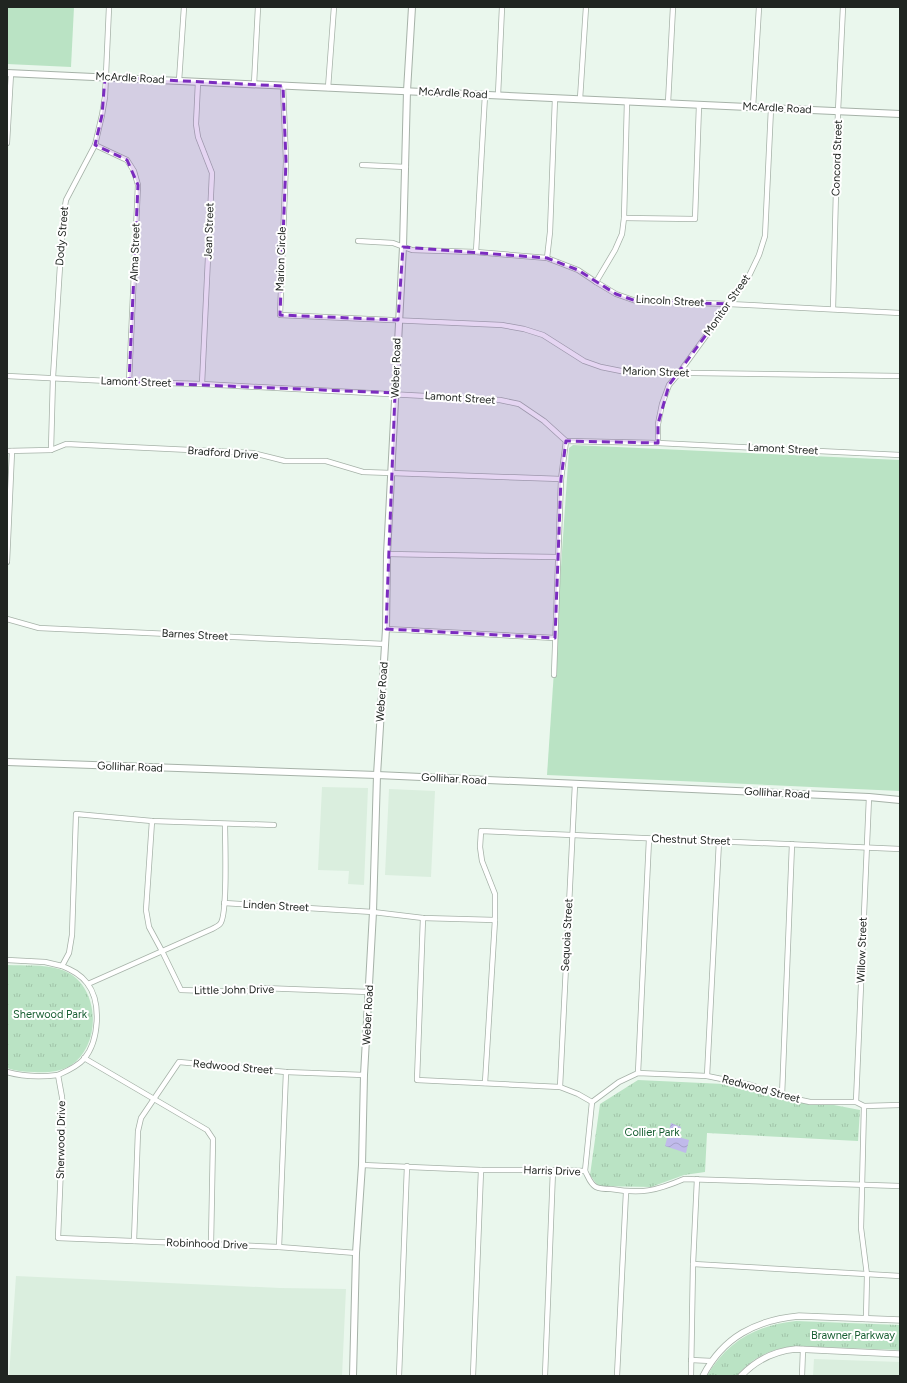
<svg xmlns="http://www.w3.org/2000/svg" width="907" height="1383" font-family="Figtree,sans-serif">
<defs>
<pattern id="park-tufts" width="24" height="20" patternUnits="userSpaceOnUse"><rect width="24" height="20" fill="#bae3c4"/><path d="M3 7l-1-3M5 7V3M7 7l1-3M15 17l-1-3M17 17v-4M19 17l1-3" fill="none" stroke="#a0c3a8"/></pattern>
<pattern id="water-waves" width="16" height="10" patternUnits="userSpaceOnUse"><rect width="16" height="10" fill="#c0baeb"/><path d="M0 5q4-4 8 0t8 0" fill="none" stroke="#a5a0c9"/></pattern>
</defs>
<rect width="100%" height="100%" fill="#eaf7ed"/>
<!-- built -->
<g fill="#daeede">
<path d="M322 787 368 788 364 885 348 884 349 871 318 870Z"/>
<path d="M389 789 435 791 431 877 385 875Z"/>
<path d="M16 1276 280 1288 346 1289 342 1376H9Z"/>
<path d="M814 1359 900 1362V1376H813Z"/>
</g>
<!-- grass -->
<g fill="#bae3c4">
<path d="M7 7H74L71 67 7 64Z"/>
<path d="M573 445 900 460V791L547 775 569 448Z"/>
</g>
<!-- park -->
<g fill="url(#park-tufts)">
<path d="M7 965C24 966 43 964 59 969 100 980 104 1044 70 1066 59 1072 46 1073 34 1072 25 1072 16 1071 7 1068Z"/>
<path d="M638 1080 724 1084 860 1110 858 1141 707 1133 705 1172 684 1175 651 1187 598 1186 590 1175 600 1104Z"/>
<path d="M796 1321 900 1325V1350L795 1346C772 1348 751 1358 737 1376H707C727 1341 757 1325 796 1321Z"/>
</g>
<!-- water -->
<path fill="url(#water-waves)" d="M671 1123 681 1127 679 1135 672 1133 671 1135 689 1140 686 1153 665 1146Z"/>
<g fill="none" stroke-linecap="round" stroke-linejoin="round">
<!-- minor casing -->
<g stroke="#a6b2a8" stroke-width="6">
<g id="minor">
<path d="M179 81 184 7"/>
<path d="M198 82 196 124 198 137 212 173 202 384"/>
<path d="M254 84 258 7"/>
<path d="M283 86 286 161 280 315 502 325 524 329 543 335 584 361 601 367 626 372 900 376"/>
<path d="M328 88 334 7"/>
<path d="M498 95 502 7"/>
<path d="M580 99 586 7"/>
<path d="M668 103 673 7"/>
<path d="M753 107 759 7"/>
<path d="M7 143 11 73"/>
<path d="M95 145 127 160 134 171 138 185 129 382"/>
<path d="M362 165 406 167"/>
<path d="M624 218 695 219 699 105"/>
<path d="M358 241 393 243 412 250 476 252 547 258 578 270 596 282 616 294 636 301 729 304 900 313"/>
<path d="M476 252 485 95"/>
<path d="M547 258 550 232 555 98"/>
<path d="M596 282 615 250 622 234 624 218 627 101"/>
<path d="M833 309 838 111 843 7"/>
<path d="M7 376 129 382 202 384 500 400 519 404 544 421 566 441 658 443 900 455"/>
<path d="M658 443V424L662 404 669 385 679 373 748 278 759 255 765 236 771 108"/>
<path d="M51 450 53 377 63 218 66 200 95 145 102 115 105 97 109 7"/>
<path d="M7 451 51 450 66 444 253 453 285 461H326L363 472 561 479"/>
<path d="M387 554 557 557"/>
<path d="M7 562 12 451"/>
<path d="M7 619 39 628 385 644"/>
<path d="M386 629 555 638"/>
<path d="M554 675 561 479 566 441"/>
<path d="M152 821 146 910 149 927 162 951 181 990 243 992 262 988 369 992"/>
<path d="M274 825 152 821 76 814 72 935 69 953 62 966C72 970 80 974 87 983 102 1002 99 1041 84 1059 77 1067 67 1071 58 1075L62 1097 63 1117 58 1238 279 1247 356 1253"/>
<path d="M224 903 373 912 423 918 495 920"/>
<path d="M423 918 417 1080 560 1087 578 1094 592 1102 619 1082 638 1073 707 1076 751 1085 782 1096 810 1102H856L864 1106 900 1105"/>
<path d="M7 960 45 962 62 966"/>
<path d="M88 984 212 929C214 928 218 926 220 924 228 916 225 840 225 824"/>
<path d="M84 1058 207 1130 213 1139 211 1244"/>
<path d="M7 1072C24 1077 41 1077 58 1075"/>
<path d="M638 1073 649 839"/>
<path d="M707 1076 719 841"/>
<path d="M485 1083 495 920V894L482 861 480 847 481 831 900 849"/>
<path d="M560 1087 575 784"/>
<path d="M782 1096 792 844"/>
<path d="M856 1102 869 797"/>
<path d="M864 1106 861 1228 867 1275 866 1319"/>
<path d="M362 1165 481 1170H553L585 1171C588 1176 590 1184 596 1187 600 1189 606 1189 611 1189 641 1194 656 1191 684 1179L900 1186"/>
<path d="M585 1171 592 1102"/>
<path d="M134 1241 138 1131 141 1118 179 1062 286 1072 364 1075"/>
<path d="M279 1247 286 1072"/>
<path d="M693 1264 900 1276"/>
<path d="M691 1360 712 1361"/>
<path d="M399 1376 407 1166"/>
<path d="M473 1376 481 1170"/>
<path d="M545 1376 553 1170"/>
<path d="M617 1376 626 1192"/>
<path d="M691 1376 693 1264 697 1179"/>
<path d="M802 1376 803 1349"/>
</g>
</g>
<!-- tertiary casing -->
<g stroke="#a6b2a8" stroke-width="7">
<g id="tertiary">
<path d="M703 1376C723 1337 756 1320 799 1316L900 1320"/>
<path d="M741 1376C756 1360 775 1351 796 1349L900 1354"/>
</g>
</g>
<!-- secondary casing -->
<g stroke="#a6b2a8" stroke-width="8">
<g id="secondary">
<path d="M7 73 900 114"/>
<path d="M7 762 377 775 869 797 900 800"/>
<path d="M353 1376 356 1253 362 1165 364 1075 373 912 377 775 386 629 387 554 403 247 407 91 412 7"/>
</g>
</g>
<!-- minor -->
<use href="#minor" stroke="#fff" stroke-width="4.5"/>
<!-- tertiary -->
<use href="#tertiary" stroke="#fff" stroke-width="5.5"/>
<!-- secondary -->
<use href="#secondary" stroke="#fff" stroke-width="6"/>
</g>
<!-- marked area -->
<path fill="#7b2cbf" fill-opacity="0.2" stroke="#7b2cbf" stroke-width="3" stroke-dasharray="8 5" stroke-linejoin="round" d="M105 77 283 86 286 161 280 315 398 320 403 247 547 258 578 270 616 294 636 301 729 304 669 385 658 424V443L566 441 561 479 555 638 386 629 395 393 129 382 138 185 127 160 95 145 102 115Z"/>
<g text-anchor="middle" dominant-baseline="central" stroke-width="4" stroke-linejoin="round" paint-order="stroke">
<!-- street labels -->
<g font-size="11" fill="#202521" stroke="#fff">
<text transform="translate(130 78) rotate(3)">McArdle Road</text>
<text transform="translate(453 93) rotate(3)">McArdle Road</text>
<text transform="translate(777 108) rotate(3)">McArdle Road</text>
<text transform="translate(837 158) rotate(-88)">Concord Street</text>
<text transform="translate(209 231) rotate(-88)">Jean Street</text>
<text transform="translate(62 236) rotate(-85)">Dody Street</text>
<text transform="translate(135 252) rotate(-88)">Alma Street</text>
<text transform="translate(281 259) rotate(-88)">Marion Circle</text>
<text transform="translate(670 301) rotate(3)">Lincoln Street</text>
<text transform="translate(727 305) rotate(-55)">Monitor Street</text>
<text transform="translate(396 368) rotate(-88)">Weber Road</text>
<text transform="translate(656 372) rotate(2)">Marion Street</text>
<text transform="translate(136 382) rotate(2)">Lamont Street</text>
<text transform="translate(460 398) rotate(4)">Lamont Street</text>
<text transform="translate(783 449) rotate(3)">Lamont Street</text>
<text transform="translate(223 453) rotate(4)">Bradford Drive</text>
<text transform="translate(195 635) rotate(3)">Barnes Street</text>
<text transform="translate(382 692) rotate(-86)">Weber Road</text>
<text transform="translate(130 767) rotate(2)">Gollihar Road</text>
<text transform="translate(454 779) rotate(3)">Gollihar Road</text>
<text transform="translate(777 793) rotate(3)">Gollihar Road</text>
<text transform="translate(691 840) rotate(2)">Chestnut Street</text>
<text transform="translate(276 906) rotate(3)">Linden Street</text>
<text transform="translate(567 935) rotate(-87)">Sequoia Street</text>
<text transform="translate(862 950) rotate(-88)">Willow Street</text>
<text transform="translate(234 990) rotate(-1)">Little John Drive</text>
<text transform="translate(368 1015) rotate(-87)">Weber Road</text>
<text transform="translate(233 1067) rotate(5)">Redwood Street</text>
<text transform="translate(761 1089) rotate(15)">Redwood Street</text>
<text transform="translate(61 1140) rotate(-89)">Sherwood Drive</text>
<text transform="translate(552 1171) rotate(2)">Harris Drive</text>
<text transform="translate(207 1244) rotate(2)">Robinhood Drive</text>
</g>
<!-- park labels -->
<g font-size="11" fill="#1a6034" stroke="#fff">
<text x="50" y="1014">Sherwood Park</text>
<text x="652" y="1132">Collier Park</text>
<text x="853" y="1335">Brawner Parkway</text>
</g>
</g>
<!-- border -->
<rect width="907" height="1383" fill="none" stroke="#202521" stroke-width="16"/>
</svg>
